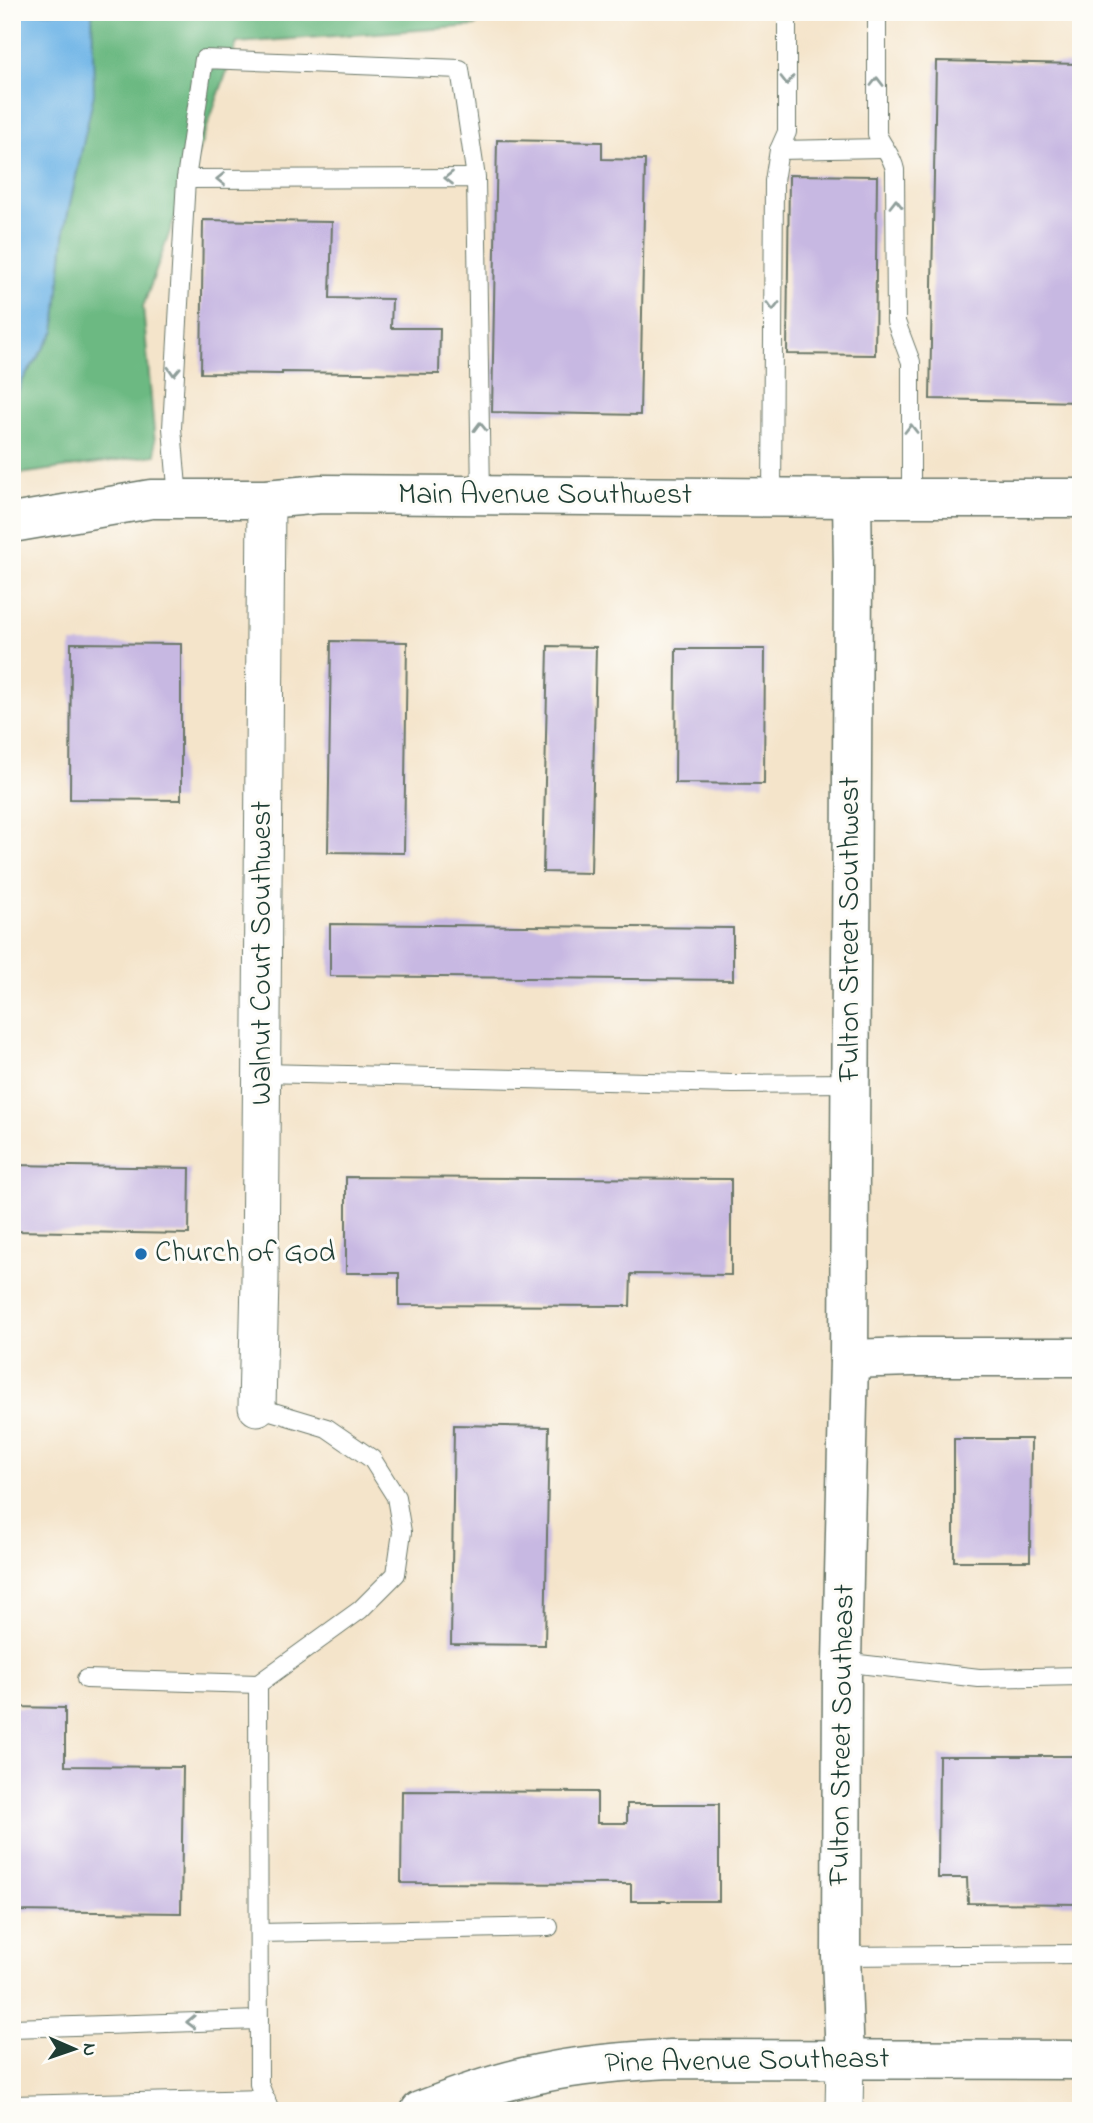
<svg xmlns="http://www.w3.org/2000/svg" width="1093" height="2123" font-family="'Indie Flower',sans-serif">
<rect width="100%" height="100%" fill="#fdfcf7"/>
<filter id="ink" filterUnits="userSpaceOnUse"><feTurbulence type="fractalNoise" baseFrequency=".0143" numOctaves="2"/><feDisplacementMap in="SourceGraphic" scale="14" xChannelSelector="R" yChannelSelector="G"/><feConvolveMatrix kernelMatrix="1 2 1 2 8 2 1 2 1" color-interpolation-filters="sRGB"/></filter>
<filter id="wash" filterUnits="userSpaceOnUse"><feTurbulence type="fractalNoise" baseFrequency=".00686" numOctaves="4" result="noise"/><feDisplacementMap in="SourceGraphic" scale="28" xChannelSelector="R" yChannelSelector="G"/><feGaussianBlur stdDeviation="1.57" result="paint"/><feColorMatrix in="noise" values="0 0 0 0 0 0 0 0 0 0 0 0 0 0 0 0 0 1.4 0 .05"/><feComposite in="paint" operator="in"/></filter>
<g filter="url(#wash)">
<rect width="100%" height="100%" fill="#f4e4ca"/>
<!-- forest -->
<path fill="#6cb982" stroke="#467b5b" stroke-width="2" d="M92 12H487L475 26 237 43 143 307 156 455 12 475V410L22 381 55 331 65 227 94 94Z"/>
<!-- water -->
<path fill="#70b5e7" stroke="#48798e" stroke-width="2" d="M12 12H92L94 94 65 227 55 331 22 381 12 410Z"/>
<g id="blocks">
<!-- building -->
<g fill="#c7b8e2">
<path d="M936 61 1081 64V402L930 399Z"/>
<path d="M497 140 602 142V159L645 160 640 415 492 412Z"/>
<path d="M789 175 877 176 875 355 787 354Z"/>
<path d="M203 220 332 222 330 298 392 299 391 328H440L439 374 282 372V374L201 373Z"/>
<path d="M331 641 407 642 404 853 328 852Z"/>
<path d="M71 643 181 644V800L70 799Z"/>
<path d="M548 646 596 647 591 873 543 872Z"/>
<path d="M676 649H765L764 784 675 783Z"/>
<path d="M330 924 733 928V980L330 976Z"/>
<path d="M12 1165 190 1168 189 1234 12 1231Z"/>
<path d="M346 1177 731 1179V1275L631 1274 630 1306 399 1305V1273H346Z"/>
<path d="M454 1425 549 1427 545 1645 451 1644Z"/>
<path d="M954 1439H1031L1030 1561H954Z"/>
<path d="M12 1707 65 1708V1766L183 1767 181 1913 12 1911Z"/>
<path d="M939 1756H1081V1904L968 1903 967 1878H938Z"/>
<path d="M402 1791 597 1792V1823H627V1804H719V1901H631V1884L401 1883Z"/>
</g>
</g>
</g>
<g filter="url(#ink)">
<use href="#blocks" fill-opacity="0" stroke="#6a7768" stroke-width="2"/>
<g fill="none" stroke-linecap="round" stroke-linejoin="round">
<!-- service casing -->
<g stroke="#6a7768" stroke-width="20">
<g id="service">
<path d="M877 12V134C883 148 892 155 895 170L896 322 911 362V497"/>
<path d="M779 150 883 148"/>
<path d="M186 179 204 59 460 69 476 178"/>
<path d="M772 497 774 181 779 150 787 132V12"/>
<path d="M178 499 172 428 186 179 476 178 481 495"/>
<path d="M262 1073 733 1084 849 1083"/>
<path d="M257 1407 327 1428 372 1459 396 1497 402 1532 396 1574 360 1610 258 1684 259 2084 270 2111"/>
<path d="M842 1662 979 1678 1081 1676"/>
<path d="M86 1679 258 1684"/>
<path d="M259 1933 549 1927"/>
<path d="M841 1956 1081 1954"/>
<path d="M12 2028 259 2020"/>
<path d="M12 2105 266 2099"/>
</g>
</g>
<!-- minor casing -->
<g stroke="#6a7768" stroke-width="39">
<g id="minor">
<path d="M257 1407 260 1279 266 499"/>
<path d="M844 2111 845 2059"/>
</g>
</g>
<!-- tertiary casing -->
<g stroke="#6a7768" stroke-width="41">
<g id="tertiary">
<path d="M12 523 151 499H266L321 494 852 498H1081"/>
<path d="M849 1359 912 1357H1081"/>
<path d="M845 2059 841 1956 842 1662 849 1359 853 570 852 498"/>
<path d="M420 2111C460 2095 501 2081 543 2073 585 2064 628 2061 671 2059L1081 2060"/>
</g>
</g>
<!-- service -->
<use href="#service" stroke="#fff" stroke-width="18"/>
<!-- minor -->
<use href="#minor" stroke="#fff" stroke-width="37"/>
<!-- tertiary -->
<use href="#tertiary" stroke="#fff" stroke-width="38"/>
</g>
<!-- one-way arrows -->
<defs><path id="oneway-chevron" d="M-2-3.5L2.5 0L-2 3.5" fill="none" stroke-width="1.6" stroke-linecap="round" stroke-linejoin="round" transform="scale(1.75)"/></defs>
<g stroke="#8f9e9a">
<use href="#oneway-chevron" transform="translate(787 80) rotate(90)"/>
<use href="#oneway-chevron" transform="translate(877 82) rotate(-90)"/>
<use href="#oneway-chevron" transform="translate(449 178) rotate(180)"/>
<use href="#oneway-chevron" transform="translate(221 179) rotate(180)"/>
<use href="#oneway-chevron" transform="translate(896 204) rotate(-90)"/>
<use href="#oneway-chevron" transform="translate(773 306) rotate(90)"/>
<use href="#oneway-chevron" transform="translate(174 371) rotate(92)"/>
<use href="#oneway-chevron" transform="translate(480 427) rotate(-91)"/>
<use href="#oneway-chevron" transform="translate(911 429) rotate(-90)"/>
<use href="#oneway-chevron" transform="translate(191 2022) rotate(178)"/>
</g>
</g>
<!-- markers -->
<circle fill="#1f6fb2" stroke="#fdfcf7" stroke-width="2.5" cx="141" cy="1254" r="7"/>
<g text-anchor="middle" dominant-baseline="central" stroke-width="6" stroke-linejoin="round" paint-order="stroke">
<!-- street labels -->
<g font-size="30" fill="#1f3d34" stroke="#fdfcf7">
<text x="545" y="496">Main Avenue Southwest</text>
<text transform="translate(851 929) rotate(-90)">Fulton Street Southwest</text>
<text transform="translate(263 953) rotate(-90)">Walnut Court Southwest</text>
<text transform="translate(843 1735) rotate(-89)">Fulton Street Southeast</text>
<text transform="translate(747 2062) rotate(-1)">Pine Avenue Southeast</text>
</g>
<!-- poi labels -->
<g font-size="30" fill="#1f3d34" stroke="#fdfcf7" text-anchor="start">
<text x="155" y="1254">Church of God</text>
</g>
</g>
<!-- margin -->
<rect width="1093" height="2123" fill="none" stroke="#fdfcf7" stroke-width="42"/>
<!-- north arrow -->
<g transform="translate(74 2049) rotate(92)" stroke="#fdfcf7" stroke-width="5" paint-order="stroke">
<path d="M0-5L12 26L0 18L-12 26Z" fill="#1f3d34"/>
<text y="-10" font-size="19" font-weight="bold" text-anchor="middle" fill="#1f3d34">N</text>
</g>
</svg>
